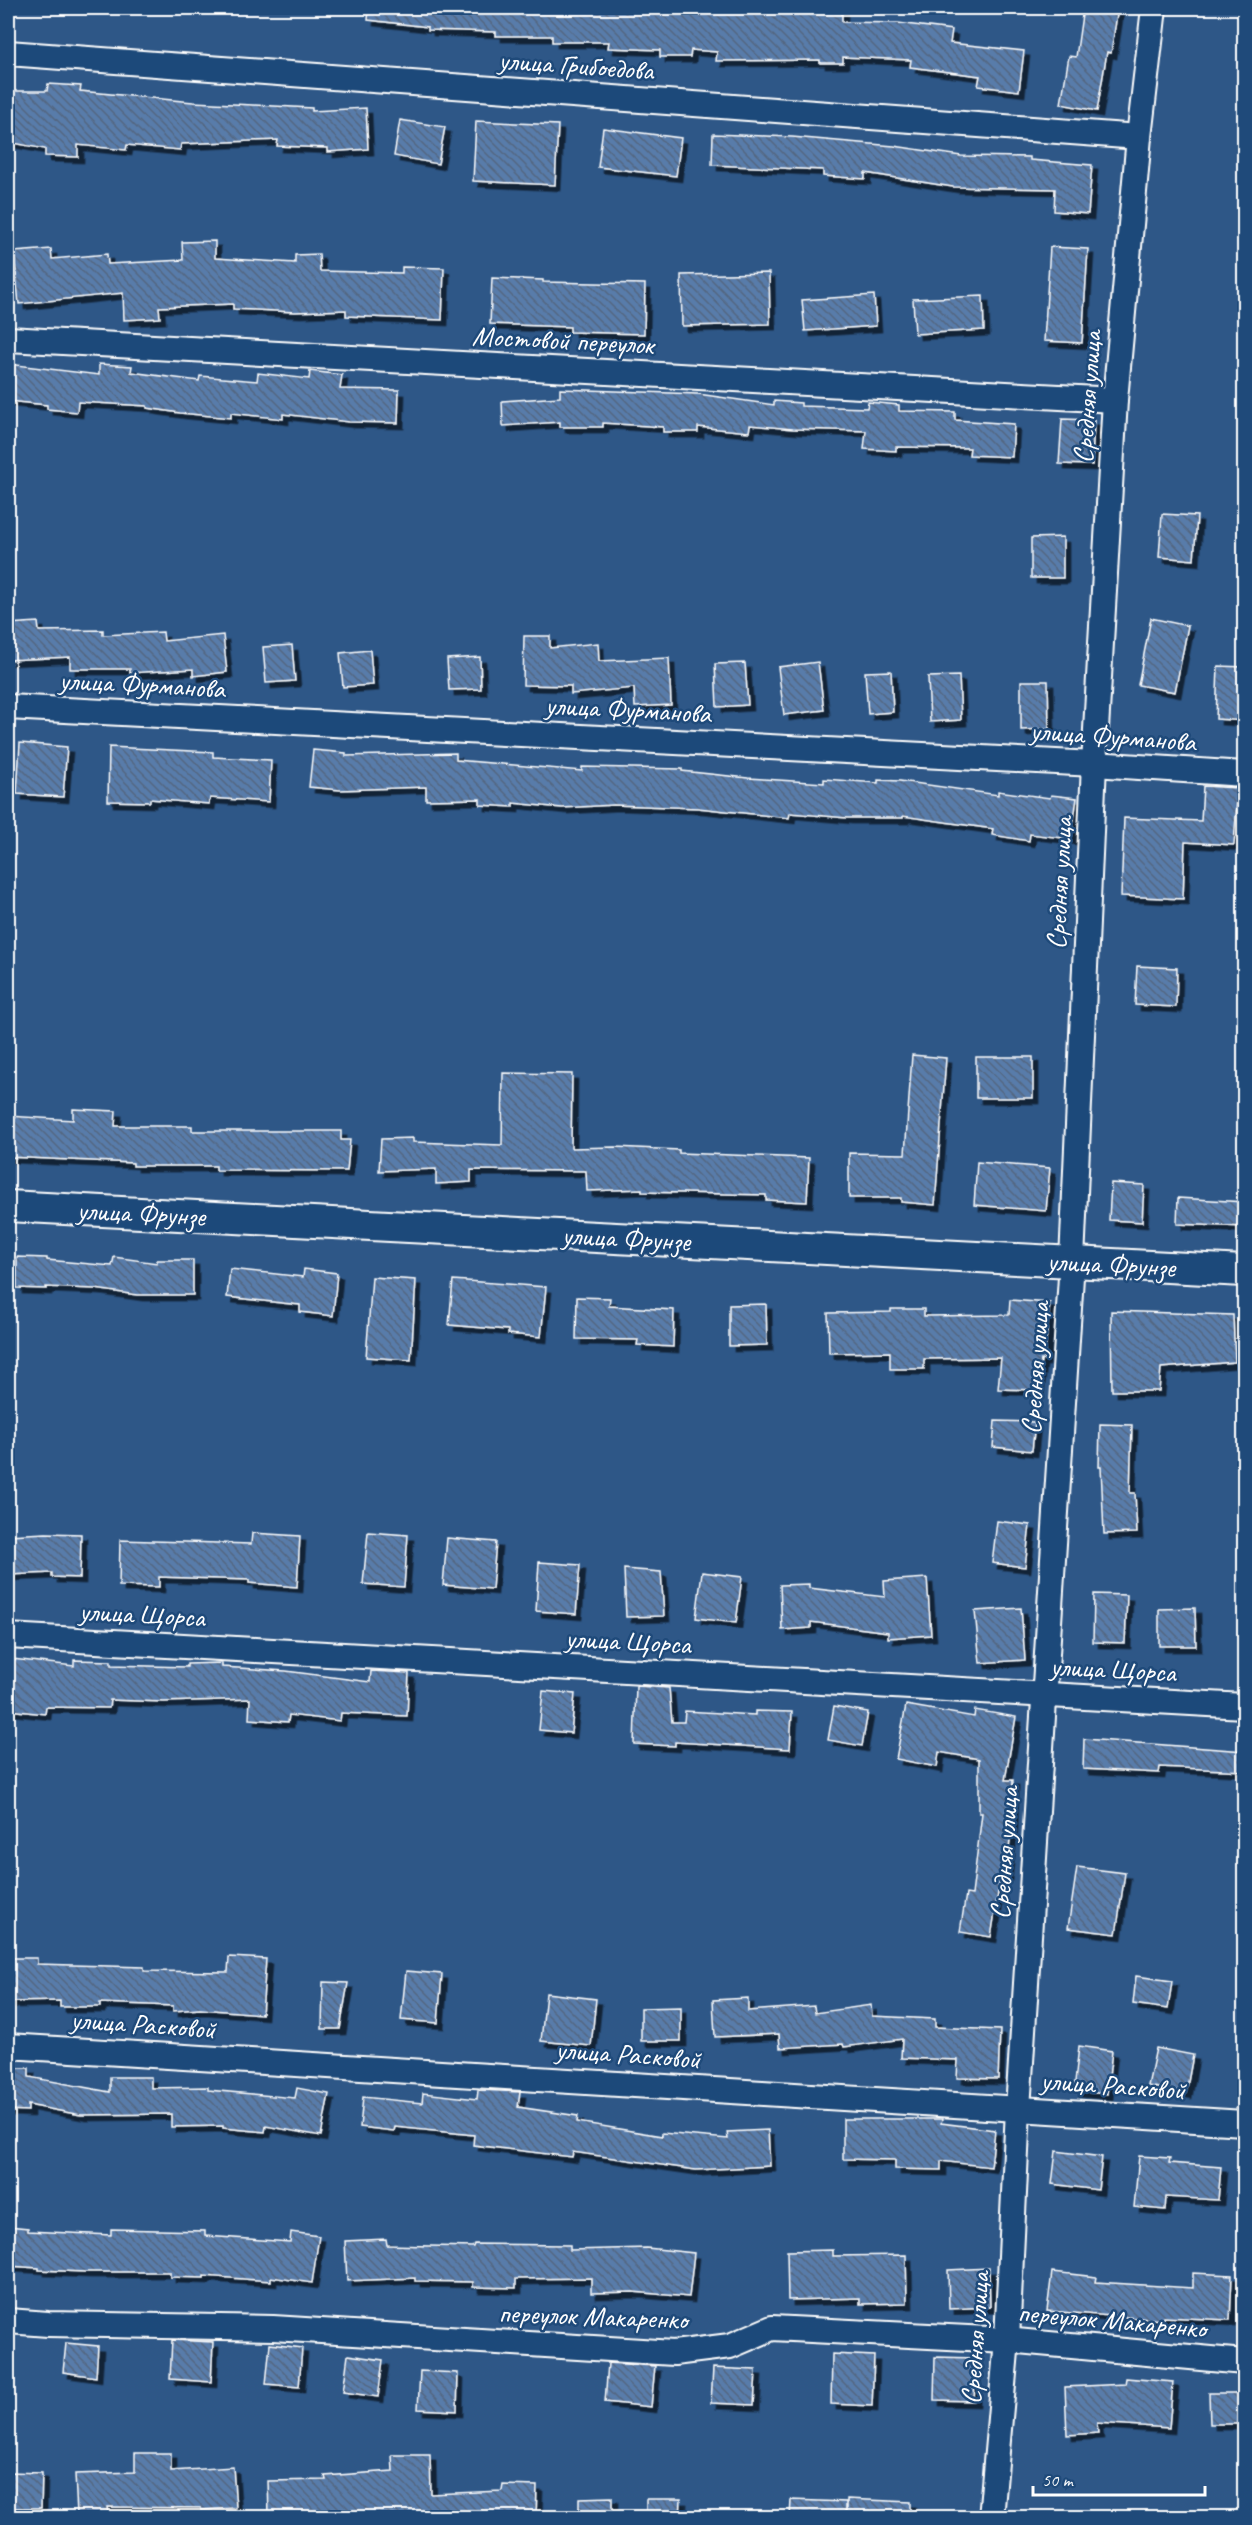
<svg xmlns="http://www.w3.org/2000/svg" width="1252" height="2525" font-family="Caveat,sans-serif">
<defs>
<pattern id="building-back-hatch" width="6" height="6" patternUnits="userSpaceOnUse" patternTransform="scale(1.5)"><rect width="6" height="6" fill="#597baa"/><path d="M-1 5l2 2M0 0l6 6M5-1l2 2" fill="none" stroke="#536680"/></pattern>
<filter id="shadow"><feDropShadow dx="5.5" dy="5.5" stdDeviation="0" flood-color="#0009"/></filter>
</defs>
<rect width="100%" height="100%" fill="#2e5787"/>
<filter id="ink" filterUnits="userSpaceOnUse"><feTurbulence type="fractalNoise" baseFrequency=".0167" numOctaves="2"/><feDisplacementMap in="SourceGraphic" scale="12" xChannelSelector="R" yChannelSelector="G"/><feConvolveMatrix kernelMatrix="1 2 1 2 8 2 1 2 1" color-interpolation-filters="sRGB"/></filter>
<g filter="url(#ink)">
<!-- building -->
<g fill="url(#building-back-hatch)" stroke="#fff" stroke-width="1.5" filter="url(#shadow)">
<path d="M369 8H842V22L898 23 952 30 950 43 1024 51 1019 91 978 86 980 76 910 67 911 60 843 57V63H820V60L716 61 717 52 691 50 690 57H660V50L608 48 609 42H552V36H496V32L428 30V27L368 20Z"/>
<path d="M1083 8H1118L1111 53 1107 52 1097 111 1061 104 1069 56 1076 57Z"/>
<path d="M48 84 81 86 80 91 193 102 312 108V111L366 108 368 149 328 152V148L277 146 278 140 181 144 180 150 127 145 126 150 78 145V157L45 156V149L8 142V91H47Z"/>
<path d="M400 120 445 127 438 164 394 156Z"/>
<path d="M476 121 558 125 555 185 473 181Z"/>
<path d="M603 128 681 138 676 176 598 167Z"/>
<path d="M713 134 792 137 894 146 961 156 1030 157V160L1092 165 1088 214 1054 211 1055 189 953 187 865 173V179L823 176V170L712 165Z"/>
<path d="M215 241V258L295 263V255L319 254 320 271 402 273V267L444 268 442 320 346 316V310L295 312 233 309V304L159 307 160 318 124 320 123 293 19 304 14 252 51 249 52 259 107 254 108 264 183 260 182 242Z"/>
<path d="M1050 247 1088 249 1082 343 1044 341Z"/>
<path d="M769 273 770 324 682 326 681 275Z"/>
<path d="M492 278 543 280V282L645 284 644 334 570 332V327L490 324Z"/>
<path d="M874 295 876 326 805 331 802 300Z"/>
<path d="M983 296 984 330 915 334 913 299Z"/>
<path d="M8 364 99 375V364L132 366 131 372 199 381 200 376 257 381 258 373 309 379 310 371 342 375 340 389 399 390 398 423 349 422 283 414V419L231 413V418L180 413 147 408V406L78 402 77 412 47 409V405L8 401Z"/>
<path d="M560 389 698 394 774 405V401L801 403V406L867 408 868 402 899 405V411L955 412V420L1014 424 1012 457 969 455 970 448 896 447V451L864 449 866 431 793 429 750 425 749 432 698 427V432H663V427L603 423V427H560V422L503 426 502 401 560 397Z"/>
<path d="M1062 419 1094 420 1092 465 1059 464Z"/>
<path d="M1162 514 1197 516 1194 560 1159 557Z"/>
<path d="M1063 537V578H1031V538Z"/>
<path d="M1151 618 1188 626 1175 692 1138 685Z"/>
<path d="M38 622 39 631 103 630V635L163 632 164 641 223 635 227 672 193 676V669L130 673V669H70V657L8 660V624Z"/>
<path d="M524 636H550V648L598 643 599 661 669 658 671 705 635 707 634 688 571 694V686L523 685Z"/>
<path d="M292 645 295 681 266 683 263 647Z"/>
<path d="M370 650 373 685 343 687 340 653Z"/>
<path d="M480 657 481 689 449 690 447 659Z"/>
<path d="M818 662 824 710 784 715 778 667Z"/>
<path d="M745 663 748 705 717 707 715 664Z"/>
<path d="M1218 666 1245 667V721L1216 719Z"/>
<path d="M891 671 893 712 868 714 865 672Z"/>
<path d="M959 676 961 720 930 722 928 677Z"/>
<path d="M1021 681H1048L1049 729 1021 730Z"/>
<path d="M20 743 67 747 63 797 17 794Z"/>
<path d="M109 747 213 752V757L271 760 269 802 210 798 209 804 150 799V802L108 801Z"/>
<path d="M313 750 346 753V756L456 753V760L582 771V767L682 769V771L748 778 824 783V779L878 783V780L900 781 998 795V791L1050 798 1051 795 1077 798 1071 839 1030 834 1029 841 992 835 993 829 903 816V818H847L790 813 789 818 698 808 614 805 562 808 513 803V807L480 805V799L426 800V787L340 790 309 787Z"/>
<path d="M1203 786 1238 788 1234 845 1185 842 1183 899 1121 896 1124 818 1201 821Z"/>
<path d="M1137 966 1177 968 1176 1007 1135 1005Z"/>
<path d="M912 1055 946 1058 935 1205 901 1202V1198H849V1153L905 1154Z"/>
<rect x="976" y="1057" width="57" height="41"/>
<path d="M503 1073 572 1074 571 1148 615 1147 679 1150V1153L809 1158 807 1202 766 1200V1195L642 1192V1189L587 1191 586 1171 471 1170V1182L436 1184V1169L379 1171 381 1139 413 1138V1142L502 1145Z"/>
<path d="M73 1109 116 1111 115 1126H192V1131H341V1140H350L347 1171 216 1170V1166H133V1163L8 1157V1116L73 1120Z"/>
<path d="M977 1162 1050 1168 1046 1211 974 1205Z"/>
<path d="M1111 1183 1144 1185 1142 1222 1109 1220Z"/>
<path d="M1178 1198 1245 1202V1227L1177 1224Z"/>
<path d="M17 1257 47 1258V1260L112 1266 114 1257 157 1263V1260H193V1295H137L95 1289 46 1287V1289L17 1288Z"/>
<path d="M230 1269 303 1277 304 1269 337 1273 333 1316 300 1312V1305L227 1297Z"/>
<path d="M372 1277 416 1280 411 1360 366 1357Z"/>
<path d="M453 1280 546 1287 541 1337 508 1334V1330L449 1325Z"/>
<path d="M577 1297 610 1298 609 1306 674 1310 673 1347 637 1345 638 1340 576 1339Z"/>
<path d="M1010 1300 1050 1303 1044 1360H1041L1038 1390 998 1389 1001 1358 924 1359V1369H890V1352L829 1353 828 1313 891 1312V1309H924V1316L1009 1315Z"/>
<path d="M766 1304 767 1345 729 1346V1305Z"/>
<path d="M1111 1311 1233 1315 1235 1362 1161 1368 1159 1391H1112Z"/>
<path d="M995 1421 1035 1422 1032 1451 993 1447Z"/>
<path d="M1100 1424 1132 1425 1130 1493H1135L1137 1533 1104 1534 1101 1467H1099Z"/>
<path d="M997 1521 1030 1525 1025 1567 992 1563Z"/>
<path d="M368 1532 408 1535 404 1587 363 1584Z"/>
<path d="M46 1533 81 1534 80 1578 52 1577V1573L8 1575V1535Z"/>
<path d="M252 1533 300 1536 297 1587 249 1583V1580L159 1577V1587L119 1586 120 1540 251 1544Z"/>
<path d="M447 1538 496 1542 492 1589 443 1585Z"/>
<path d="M539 1562 580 1565 576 1614 536 1611Z"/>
<path d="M624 1569 661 1572 664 1616 626 1617Z"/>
<path d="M702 1572 742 1577 736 1623 696 1618Z"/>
<path d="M927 1578 931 1635 888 1638V1632L811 1622V1628L782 1630 780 1585 809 1584V1588L885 1597 884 1581Z"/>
<path d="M1094 1594 1127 1595 1125 1643 1093 1642Z"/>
<path d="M1021 1608 1025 1660 980 1663 975 1611Z"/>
<path d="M1195 1608 1196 1646H1159V1609Z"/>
<path d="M12 1659 74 1666V1660L111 1661V1665L187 1667V1664L222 1663V1667L286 1671 370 1682 371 1671 409 1673 407 1716 341 1713 340 1721 289 1715 288 1722 249 1719 250 1699 164 1702 110 1700 109 1708 46 1707 45 1714 8 1710Z"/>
<path d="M636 1686 669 1688 672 1722H684L685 1711 755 1715V1711L792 1712 790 1749 675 1742V1746L634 1744Z"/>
<path d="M543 1691 575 1694 571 1733 539 1730Z"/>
<path d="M906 1705 974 1717 975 1710 1016 1717 1005 1780H1013L1012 1823 1006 1875 1001 1874 991 1937 960 1932 966 1894 972 1895 982 1813H979V1759L939 1752 937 1767 896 1759Z"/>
<path d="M834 1706 868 1712 862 1746 828 1740Z"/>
<path d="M1084 1739 1245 1751V1771L1160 1767 1159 1773 1083 1769Z"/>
<path d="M1077 1867 1125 1873 1116 1934 1068 1928Z"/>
<path d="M229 1957 266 1959 262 2014 200 2009 173 2011V2006L100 2003V2007H60V2001L8 2002V1958H37V1964L144 1967V1971L228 1972Z"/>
<path d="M406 1971 442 1974 438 2023 401 2020Z"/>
<path d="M1136 1976 1172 1981 1168 2009 1133 2004Z"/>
<path d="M323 1982 348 1983 340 2029H322Z"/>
<path d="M546 1993 596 1999 591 2046 541 2041Z"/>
<path d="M748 1998V2011L814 2006 815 2013 871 2005 872 2016 935 2019V2027L1000 2030 998 2079 957 2078 958 2060 901 2058 902 2039 844 2047 843 2044 780 2048 779 2034 715 2037 713 2000Z"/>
<path d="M681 2007V2041H641V2008Z"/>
<path d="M1079 2046 1112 2051 1107 2094 1074 2091Z"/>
<path d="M1156 2048 1193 2055 1186 2093 1148 2086Z"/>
<path d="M8 2068H29V2077L110 2092V2077H151V2088L208 2087V2090L295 2098 297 2088 329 2094 321 2136 266 2126 265 2132 223 2128V2126L171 2127V2114L81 2115 28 2105V2111L8 2110Z"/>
<path d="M478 2090 520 2092 518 2107 578 2116 577 2122 662 2136V2133L728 2139 727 2132 768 2130 770 2166 696 2170 573 2152 572 2157 473 2145 474 2135 395 2127 394 2131 360 2127 363 2097 422 2103 423 2093 477 2099Z"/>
<path d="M843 2119H942L941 2123 995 2130 991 2167 941 2161V2170L895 2169V2160L843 2159Z"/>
<path d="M1056 2151 1102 2157 1098 2190 1052 2184Z"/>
<path d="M1139 2156 1170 2158 1169 2163 1221 2167 1218 2200 1166 2197 1165 2210 1134 2207Z"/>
<path d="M8 2226 28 2228V2231L111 2235V2229L205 2231V2236L290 2242 291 2232 319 2236 312 2283 271 2277V2281L204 2276V2278L170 2277V2272H85L39 2270V2268L8 2266Z"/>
<path d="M386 2239 387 2245 473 2247 474 2244 570 2245V2250L647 2248 694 2253 689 2297 633 2292 591 2293V2278L516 2279V2288L473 2287V2282L415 2281V2278L347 2281 345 2241Z"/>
<path d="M833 2250V2256L906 2255 907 2303 860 2304V2298L788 2300 787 2251Z"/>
<path d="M989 2268 990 2307 949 2309 948 2270Z"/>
<path d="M1052 2272 1096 2277 1095 2282 1193 2288V2273L1232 2275 1230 2320 1163 2317V2320L1047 2311Z"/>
<path d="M172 2340 213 2342 211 2382 170 2379Z"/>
<path d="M66 2343 98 2346 96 2377 63 2372Z"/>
<path d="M270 2344 302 2348 299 2387 266 2384Z"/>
<path d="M832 2354 874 2356 872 2406 831 2404Z"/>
<path d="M348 2355 383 2360 378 2397 343 2392Z"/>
<path d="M935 2357 976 2358 974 2401 934 2400Z"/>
<path d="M608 2363 655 2366 651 2407 605 2402Z"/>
<path d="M713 2368 756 2370 754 2405 711 2403Z"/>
<path d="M420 2371 458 2373 457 2411 418 2409Z"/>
<path d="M1126 2378 1173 2382 1169 2428 1097 2423 1098 2433 1067 2435 1065 2387 1125 2384Z"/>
<path d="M1209 2393H1245V2424H1210Z"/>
<path d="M135 2453H171V2471L233 2467 236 2508 201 2510V2508L107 2507 108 2514 77 2515 75 2474 135 2472Z"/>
<path d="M392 2455H430L431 2494 502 2491 503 2485 537 2486 536 2517H394V2514L336 2517H328V2514L269 2515 268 2481 326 2480 325 2476 393 2471Z"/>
<path d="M8 2472 42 2473 41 2508H8Z"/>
<path d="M612 2497V2517H579V2498Z"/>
<path d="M646 2499H681L680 2517H646Z"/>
<path d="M847 2499 910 2502V2517H847Z"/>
<path d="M791 2500 846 2502V2517H790Z"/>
</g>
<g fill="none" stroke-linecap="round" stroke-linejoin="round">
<!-- minor casing -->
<g stroke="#fff" stroke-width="28">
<g id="minor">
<path d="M8 53 1139 137"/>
<path d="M8 339 1115 400"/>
<path d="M8 707 1094 764 1244 774"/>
<path d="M8 1636 1244 1706"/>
<path d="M8 2046 1244 2123"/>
<path d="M8 2321 48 2324 273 2328 674 2353 730 2346 772 2328 1007 2340 1244 2362"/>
<path d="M991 2518 1007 2340 1018 2109 1072 1261 1094 764 1115 400 1139 137 1154 8"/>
</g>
</g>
<!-- tertiary casing -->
<g stroke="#fff" stroke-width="34">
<path id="tertiary" d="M8 1206 1244 1271"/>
</g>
<!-- minor -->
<use href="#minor" stroke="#1f4a7a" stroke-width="24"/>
<!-- tertiary -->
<use href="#tertiary" stroke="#1f4a7a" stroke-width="30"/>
</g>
</g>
<g text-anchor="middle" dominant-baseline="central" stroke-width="5" stroke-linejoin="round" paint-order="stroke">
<!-- street labels -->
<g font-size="28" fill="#fff" stroke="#1f4a7a">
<text transform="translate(576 65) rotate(4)">улица Грибоедова</text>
<text transform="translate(563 340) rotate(3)">Мостовой переулок</text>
<text transform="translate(1087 397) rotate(-86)">Средняя улица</text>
<text transform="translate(142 684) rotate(3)">улица Фурманова</text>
<text transform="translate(628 709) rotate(3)">улица Фурманова</text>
<text transform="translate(1113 736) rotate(4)">улица Фурманова</text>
<text transform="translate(1059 883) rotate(-87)">Средняя улица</text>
<text transform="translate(141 1213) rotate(3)">улица Фрунзе</text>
<text transform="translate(626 1238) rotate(3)">улица Фрунзе</text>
<text transform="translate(1111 1264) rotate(3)">улица Фрунзе</text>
<text transform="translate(1035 1368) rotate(-86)">Средняя улица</text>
<text transform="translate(142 1614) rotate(3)">улица Щорса</text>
<text transform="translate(628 1641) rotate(3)">улица Щорса</text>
<text transform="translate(1113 1669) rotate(3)">улица Щорса</text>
<text transform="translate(1004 1853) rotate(-86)">Средняя улица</text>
<text transform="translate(143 2024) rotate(4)">улица Расковой</text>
<text transform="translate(628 2054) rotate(4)">улица Расковой</text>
<text transform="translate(1113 2085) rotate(4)">улица Расковой</text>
<text transform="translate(593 2316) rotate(2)">переулок Макаренко</text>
<text transform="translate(1112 2320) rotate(5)">переулок Макаренко</text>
<text transform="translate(975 2338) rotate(-86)">Средняя улица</text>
</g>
</g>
<!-- margin -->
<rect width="1252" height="2525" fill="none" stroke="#1f4a7a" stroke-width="30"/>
<rect x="15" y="15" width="1222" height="2495" fill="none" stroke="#fff" stroke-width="2" filter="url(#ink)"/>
<!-- scale -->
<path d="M1033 2486v9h172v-9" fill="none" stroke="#ffffff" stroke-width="3"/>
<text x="1042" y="2486" font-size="18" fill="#ffffff" stroke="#1f4a7a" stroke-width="4.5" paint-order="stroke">50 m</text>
</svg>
